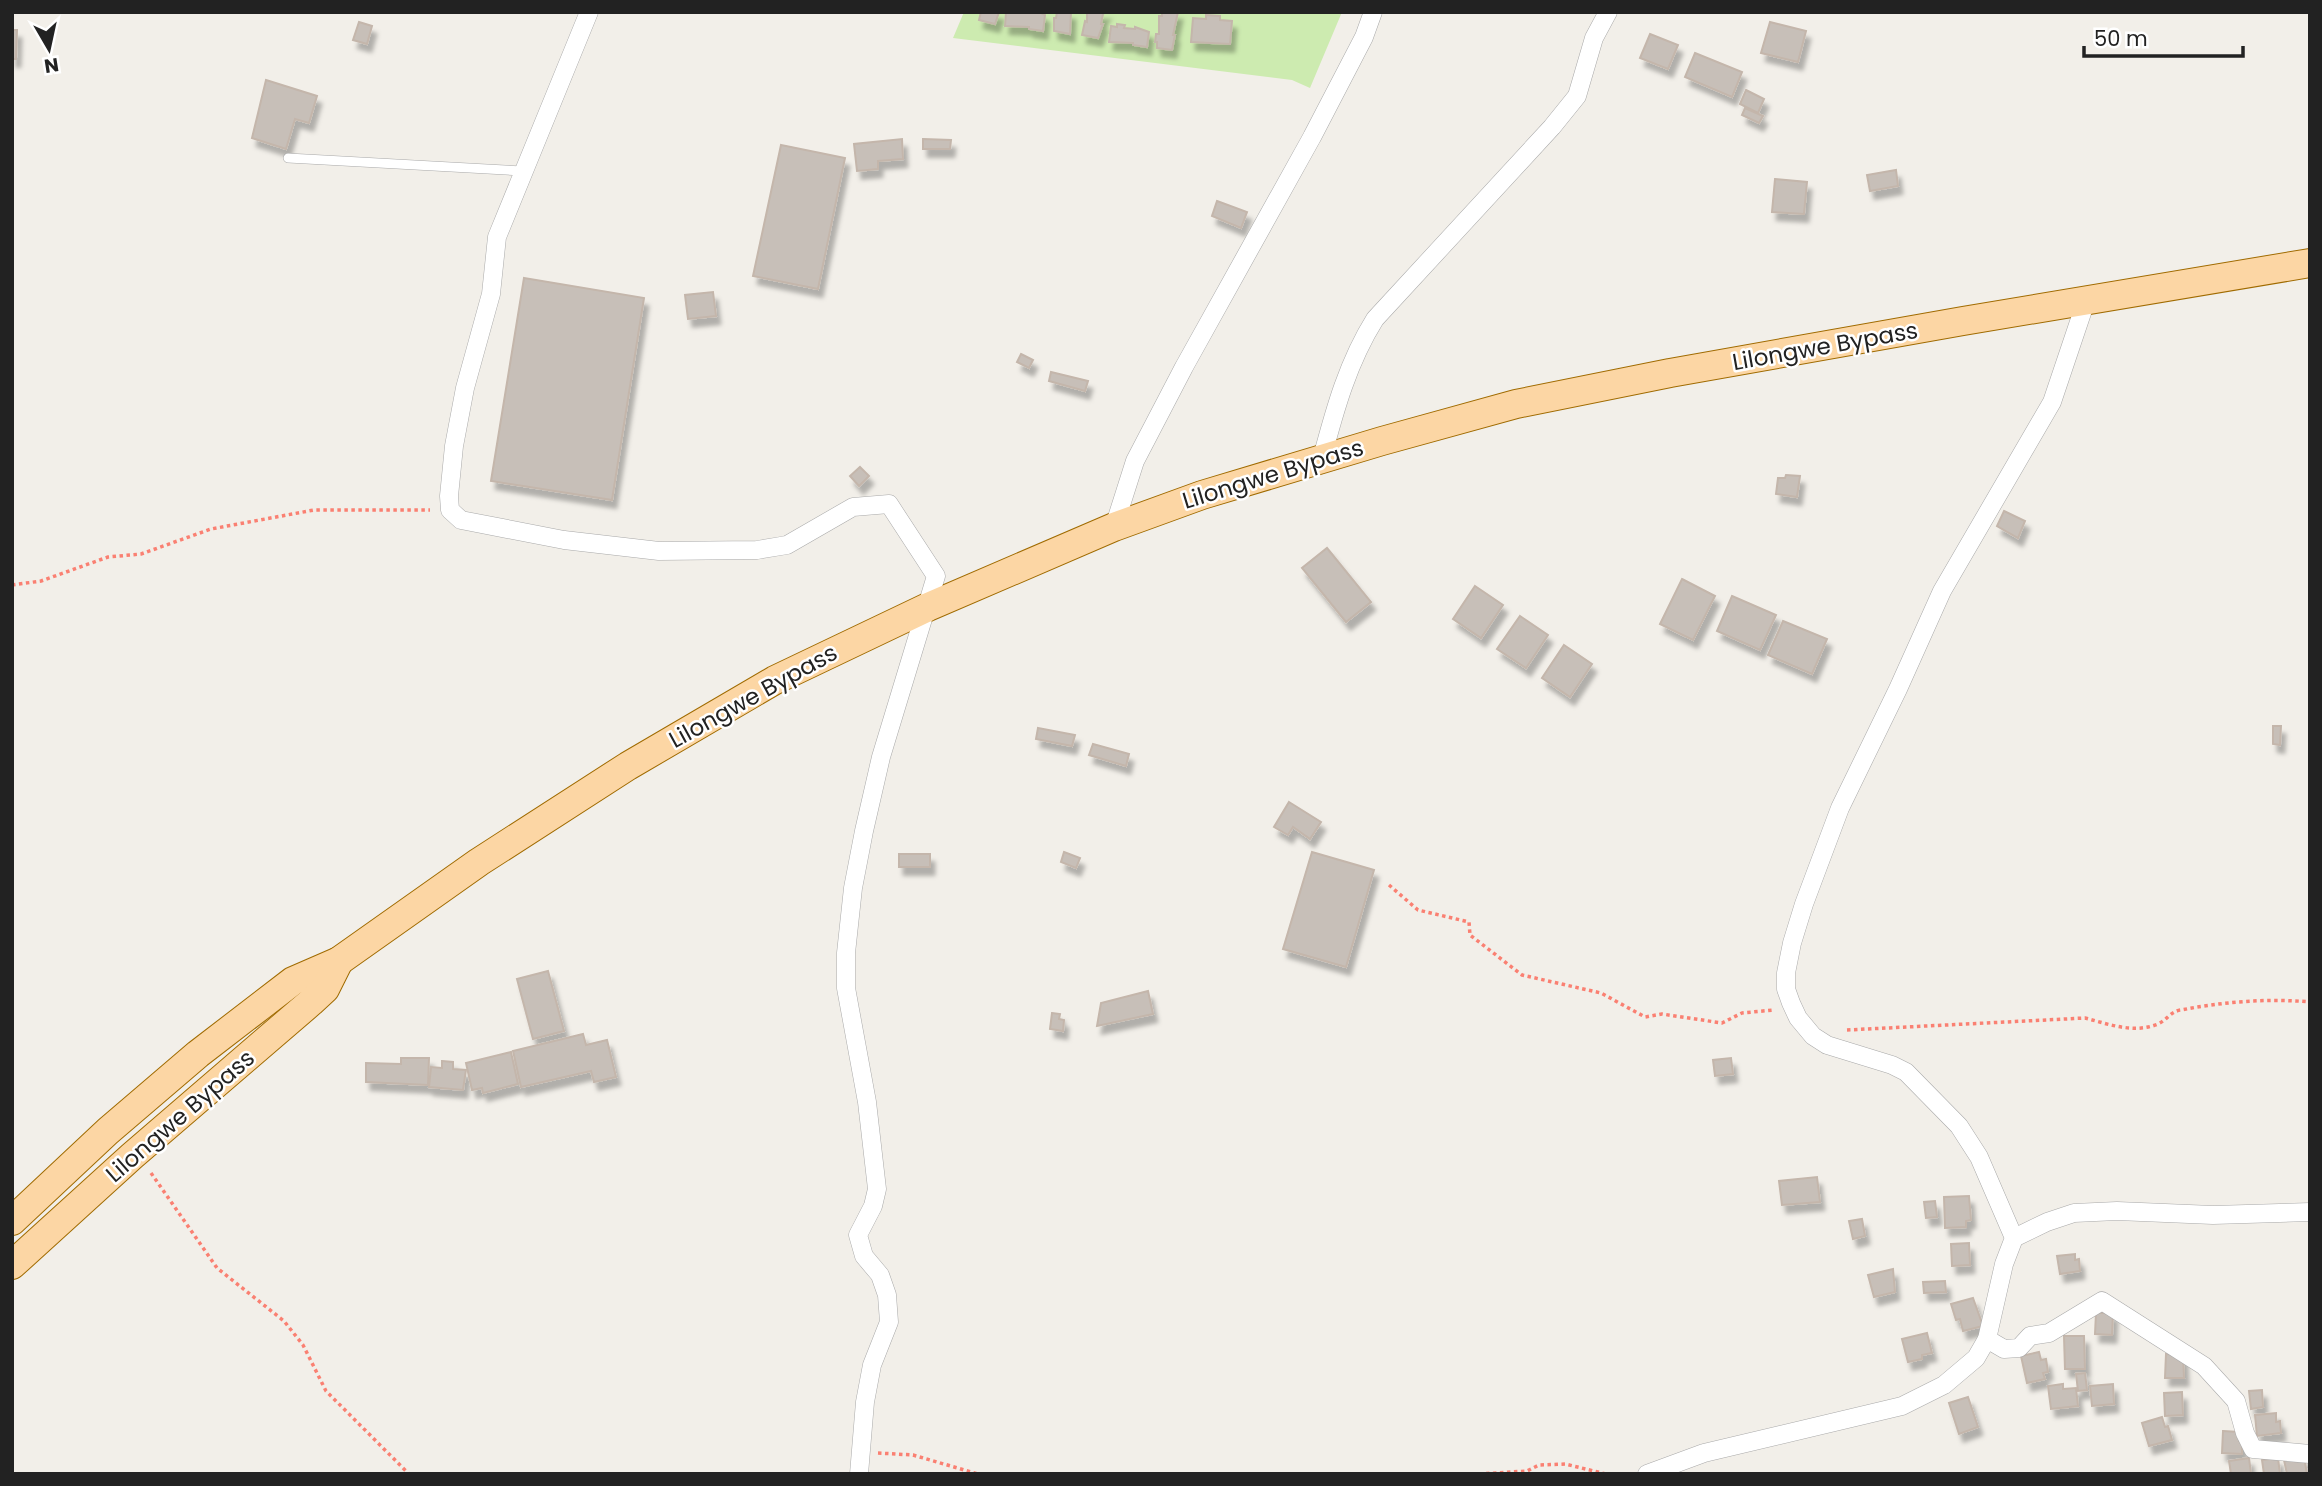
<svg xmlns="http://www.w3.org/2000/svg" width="2322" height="1486" font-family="Poppins,sans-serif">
<defs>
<filter id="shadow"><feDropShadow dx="4.5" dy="8" stdDeviation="2" flood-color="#0004"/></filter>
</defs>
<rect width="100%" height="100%" fill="#f2efe9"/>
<!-- grass -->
<path fill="#cdebb0" d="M964 12H1342L1310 88 1292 80 953 38Z"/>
<!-- building -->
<g fill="#c7bfb8" stroke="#c4b6ab" stroke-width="2" filter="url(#shadow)">
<path d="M981 12H999L995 24 979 20Z"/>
<path d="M1006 12H1039L1045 15 1043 31 1029 29V27L1005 26Z"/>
<path d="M1057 12H1071L1070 34 1054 31V18H1056Z"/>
<path d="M1106 12 1103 14 1101 24H1103L1098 38 1082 35 1085 21 1087 22V12Z"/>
<path d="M1162 12H1178L1173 35H1175L1172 50 1157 48V42H1155L1156 34H1159V16H1162Z"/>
<path d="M1206 15 1220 16V20L1232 21 1230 44 1191 42 1193 18 1206 19Z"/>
<path d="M359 22 372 26 367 44 353 40Z"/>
<path d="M1770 22 1806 31 1798 62 1761 53Z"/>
<path d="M1117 24 1125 25 1124 28 1135 29V27L1149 32 1147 47 1133 45V43L1109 42 1111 26 1117 27Z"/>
<path d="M12 30H17L16 59H12Z"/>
<path d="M1650 34 1678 45 1668 69 1640 58Z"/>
<path d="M1695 53 1742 72 1732 97 1685 77Z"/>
<path d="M266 80 317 96 309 123 295 119 286 149 252 138Z"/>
<path d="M1746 90 1764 99 1758 113 1740 104Z"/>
<path d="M1745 108 1763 116 1759 123 1742 115Z"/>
<path d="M902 139 903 159 878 161V169L857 171 854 144Z"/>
<path d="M923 139 951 140 950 149H923Z"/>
<path d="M781 145 845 158 818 289 753 276Z"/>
<path d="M1896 170 1898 186 1870 191 1867 175Z"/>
<path d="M1775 179 1807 182 1804 214 1772 212Z"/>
<path d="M1217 201 1247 212 1241 228 1212 216Z"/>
<path d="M524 278 644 298 612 500 491 481Z"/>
<path d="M713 292 716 316 688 319 685 295Z"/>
<path d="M1021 354 1033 360 1029 368 1017 362Z"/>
<path d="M1051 372 1088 381 1085 391 1049 381Z"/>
<path d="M860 467 869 476 859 486 850 476Z"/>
<path d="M1786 475 1800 476 1797 497 1776 494 1778 478H1785Z"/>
<path d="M2004 511 2025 521 2018 538 1997 526Z"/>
<path d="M1327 548 1371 602 1346 622 1302 568Z"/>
<path d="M1682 579 1715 596 1693 640 1660 624Z"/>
<path d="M1475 586 1503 605 1481 638 1453 619Z"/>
<path d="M1732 596 1776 615 1760 650 1717 631Z"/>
<path d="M1520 616 1548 635 1526 668 1497 649Z"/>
<path d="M1783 621 1827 639 1812 674 1768 655Z"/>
<path d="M1564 645 1592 664 1570 697 1542 678Z"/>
<path d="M2273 726H2281L2280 745 2273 744Z"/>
<path d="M1038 728 1075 735 1072 746 1036 739Z"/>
<path d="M1093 744 1129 754 1126 766 1089 755Z"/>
<path d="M1289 802 1321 822 1310 839 1293 827 1288 835 1274 827Z"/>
<path d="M1064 852 1080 858 1076 868 1061 862Z"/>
<path d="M1312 852 1374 870 1346 967 1283 949Z"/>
<rect x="899" y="854" width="31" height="13"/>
<path d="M548 971 564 1031 533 1039 517 979Z"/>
<path d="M1148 991 1153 1014 1097 1026 1101 1003Z"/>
<path d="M1052 1013 1060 1014 1059 1019 1064 1020 1063 1031 1050 1029Z"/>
<path d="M583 1034 586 1045 607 1040 616 1077 594 1082 591 1071 521 1087 513 1051Z"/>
<path d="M511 1052 518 1084 483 1093 482 1088 472 1090 466 1063Z"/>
<path d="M401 1058H429L428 1085 366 1082V1063L401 1064Z"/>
<path d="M1731 1058 1733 1074 1715 1076 1713 1060Z"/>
<path d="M442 1061 453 1062V1069L466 1070 463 1090 429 1087 431 1067 442 1068Z"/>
<path d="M1817 1177 1820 1202 1782 1205 1779 1181Z"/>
<path d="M1969 1196 1971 1220 1966 1221V1227L1945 1228 1944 1197Z"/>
<path d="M1935 1201 1937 1217 1926 1218 1924 1202Z"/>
<path d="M1862 1219 1865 1236 1853 1239 1849 1221Z"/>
<path d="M1969 1243 1970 1265 1952 1266 1951 1244Z"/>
<path d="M2075 1254V1260L2079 1259 2080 1271 2060 1274 2057 1256Z"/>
<path d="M1893 1269 1895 1292 1874 1297 1868 1275Z"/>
<path d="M1945 1281 1946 1292 1924 1293 1923 1282Z"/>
<path d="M1973 1298 1983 1326 1963 1331 1960 1319 1956 1320 1951 1304Z"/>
<path d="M2096 1313H2113L2112 1335 2095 1334Z"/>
<path d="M1927 1333 1932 1353 1922 1355V1359L1908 1362 1902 1339Z"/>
<path d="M2064 1336H2084L2085 1369H2065Z"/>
<path d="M2039 1352 2041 1360 2046 1359 2048 1372 2043 1373 2045 1379 2027 1383 2021 1356Z"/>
<path d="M2166 1354 2183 1355 2184 1378H2165Z"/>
<path d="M2085 1373 2087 1390 2078 1391 2076 1374Z"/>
<path d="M2063 1384V1389L2076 1388 2078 1406 2051 1409 2048 1386Z"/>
<path d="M2113 1384 2114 1404 2092 1406 2090 1386Z"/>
<path d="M2262 1390 2263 1407 2251 1409 2249 1391Z"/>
<path d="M2182 1392 2183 1415 2165 1416 2164 1393Z"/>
<path d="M1968 1397 1978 1427 1959 1434 1949 1403Z"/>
<path d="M2276 1413V1422L2280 1421 2281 1433 2257 1436 2255 1415Z"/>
<path d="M2162 1417 2165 1427 2168 1426 2172 1440 2149 1446 2142 1423Z"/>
<path d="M2223 1431 2239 1432V1441H2242V1454L2222 1453Z"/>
<path d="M2304 1457 2307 1474H2287L2284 1460Z"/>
<path d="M2249 1458 2251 1474H2231L2229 1461Z"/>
<path d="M2278 1458 2280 1474H2264L2262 1460Z"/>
</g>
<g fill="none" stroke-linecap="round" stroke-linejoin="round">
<!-- service casing -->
<g stroke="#a9a9a9" stroke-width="10">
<path id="service" d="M288 158 523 171"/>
</g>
<!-- minor casing -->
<g stroke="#a9a9a9" stroke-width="19">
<g id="minor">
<path d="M589 12 497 237 491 294 465 388 454 446 449 496 450 510 461 520 564 540 659 551 757 550 787 545 853 507 889 504 936 576 881 757 864 831 853 888 846 953V988L867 1102 877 1189 873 1206 858 1235 864 1256 880 1275 887 1295 889 1322 872 1365 865 1402 859 1474"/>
<path d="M1322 458C1335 409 1348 362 1375 319L1552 127 1577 96 1594 38 1608 12"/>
<path d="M1114 527 1135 461 1184 367 1312 137 1364 37 1373 12"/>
<path d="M2014 1238 2047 1222 2074 1213 2117 1211 2213 1215 2310 1212"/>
<path d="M1987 1339 2004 1349 2019 1348 2030 1336 2049 1333 2102 1301 2204 1366 2236 1401 2245 1433 2253 1449 2310 1454"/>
<path d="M1647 1474 1704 1453 1902 1406 1944 1385 1976 1358 1987 1339 2004 1264 2014 1238 1979 1157 1959 1126 1906 1072 1892 1065 1827 1045 1813 1036 1798 1018 1791 1003 1786 989V973L1792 943 1804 904 1840 808 1898 689 1942 591 2052 402 2086 301"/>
</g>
</g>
<!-- primary casing -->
<g stroke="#a06b00" stroke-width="30">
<g id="primary">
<path d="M12 1221 108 1131 198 1054 293 981 339 961 479 862 628 766 775 680 928 607 1114 527 1202 495 1382 441 1516 404 1670 373 1963 321 2310 263"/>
<path d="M12 1265 132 1156 311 1002 325 989 339 961"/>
</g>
</g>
<!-- path -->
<g stroke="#fa8072" stroke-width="3.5" stroke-dasharray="3.5 3.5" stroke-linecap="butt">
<path d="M12 585 41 581 108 557 141 554 211 529 314 510H430"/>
<path d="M1389 885 1418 910 1469 922 1470 935 1522 975 1601 993 1645 1017 1662 1014 1722 1023 1742 1013 1773 1010"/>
<path d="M1847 1030 2085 1018C2108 1024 2134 1034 2158 1024 2167 1020 2171 1011 2181 1010 2222 1002 2268 998 2310 1002"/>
<path d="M151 1173 217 1268 284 1321 303 1345 326 1391 409 1474"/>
<path d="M878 1453 913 1455 978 1474"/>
<path d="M1479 1474 1527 1471 1539 1465 1565 1464 1606 1474"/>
</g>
<!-- service -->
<use href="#service" stroke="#fff" stroke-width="9"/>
<!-- minor -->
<use href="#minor" stroke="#fff" stroke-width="18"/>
<!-- primary -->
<use href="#primary" stroke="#fcd6a4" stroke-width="28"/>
</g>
<g text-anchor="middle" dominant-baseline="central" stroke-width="5" stroke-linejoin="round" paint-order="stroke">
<!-- street labels -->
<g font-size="23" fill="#222" stroke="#fff">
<text transform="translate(1825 346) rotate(-10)">Lilongwe Bypass</text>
<text transform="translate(1273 474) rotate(-17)">Lilongwe Bypass</text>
<text transform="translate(753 696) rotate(-29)">Lilongwe Bypass</text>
<text transform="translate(180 1116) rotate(-41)">Lilongwe Bypass</text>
</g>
</g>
<!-- border -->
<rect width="2322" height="1486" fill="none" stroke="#222222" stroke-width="28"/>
<!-- north arrow -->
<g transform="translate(49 49) rotate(171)" stroke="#ffffff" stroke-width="5" paint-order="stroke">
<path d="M0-5L12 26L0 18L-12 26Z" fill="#222222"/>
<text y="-10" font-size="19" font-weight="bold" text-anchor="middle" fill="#222222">N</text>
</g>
<!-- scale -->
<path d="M2084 46v10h159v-10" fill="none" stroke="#222222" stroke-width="3.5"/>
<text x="2094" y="46" font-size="21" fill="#222222" stroke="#ffffff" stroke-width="5" paint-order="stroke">50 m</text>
</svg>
